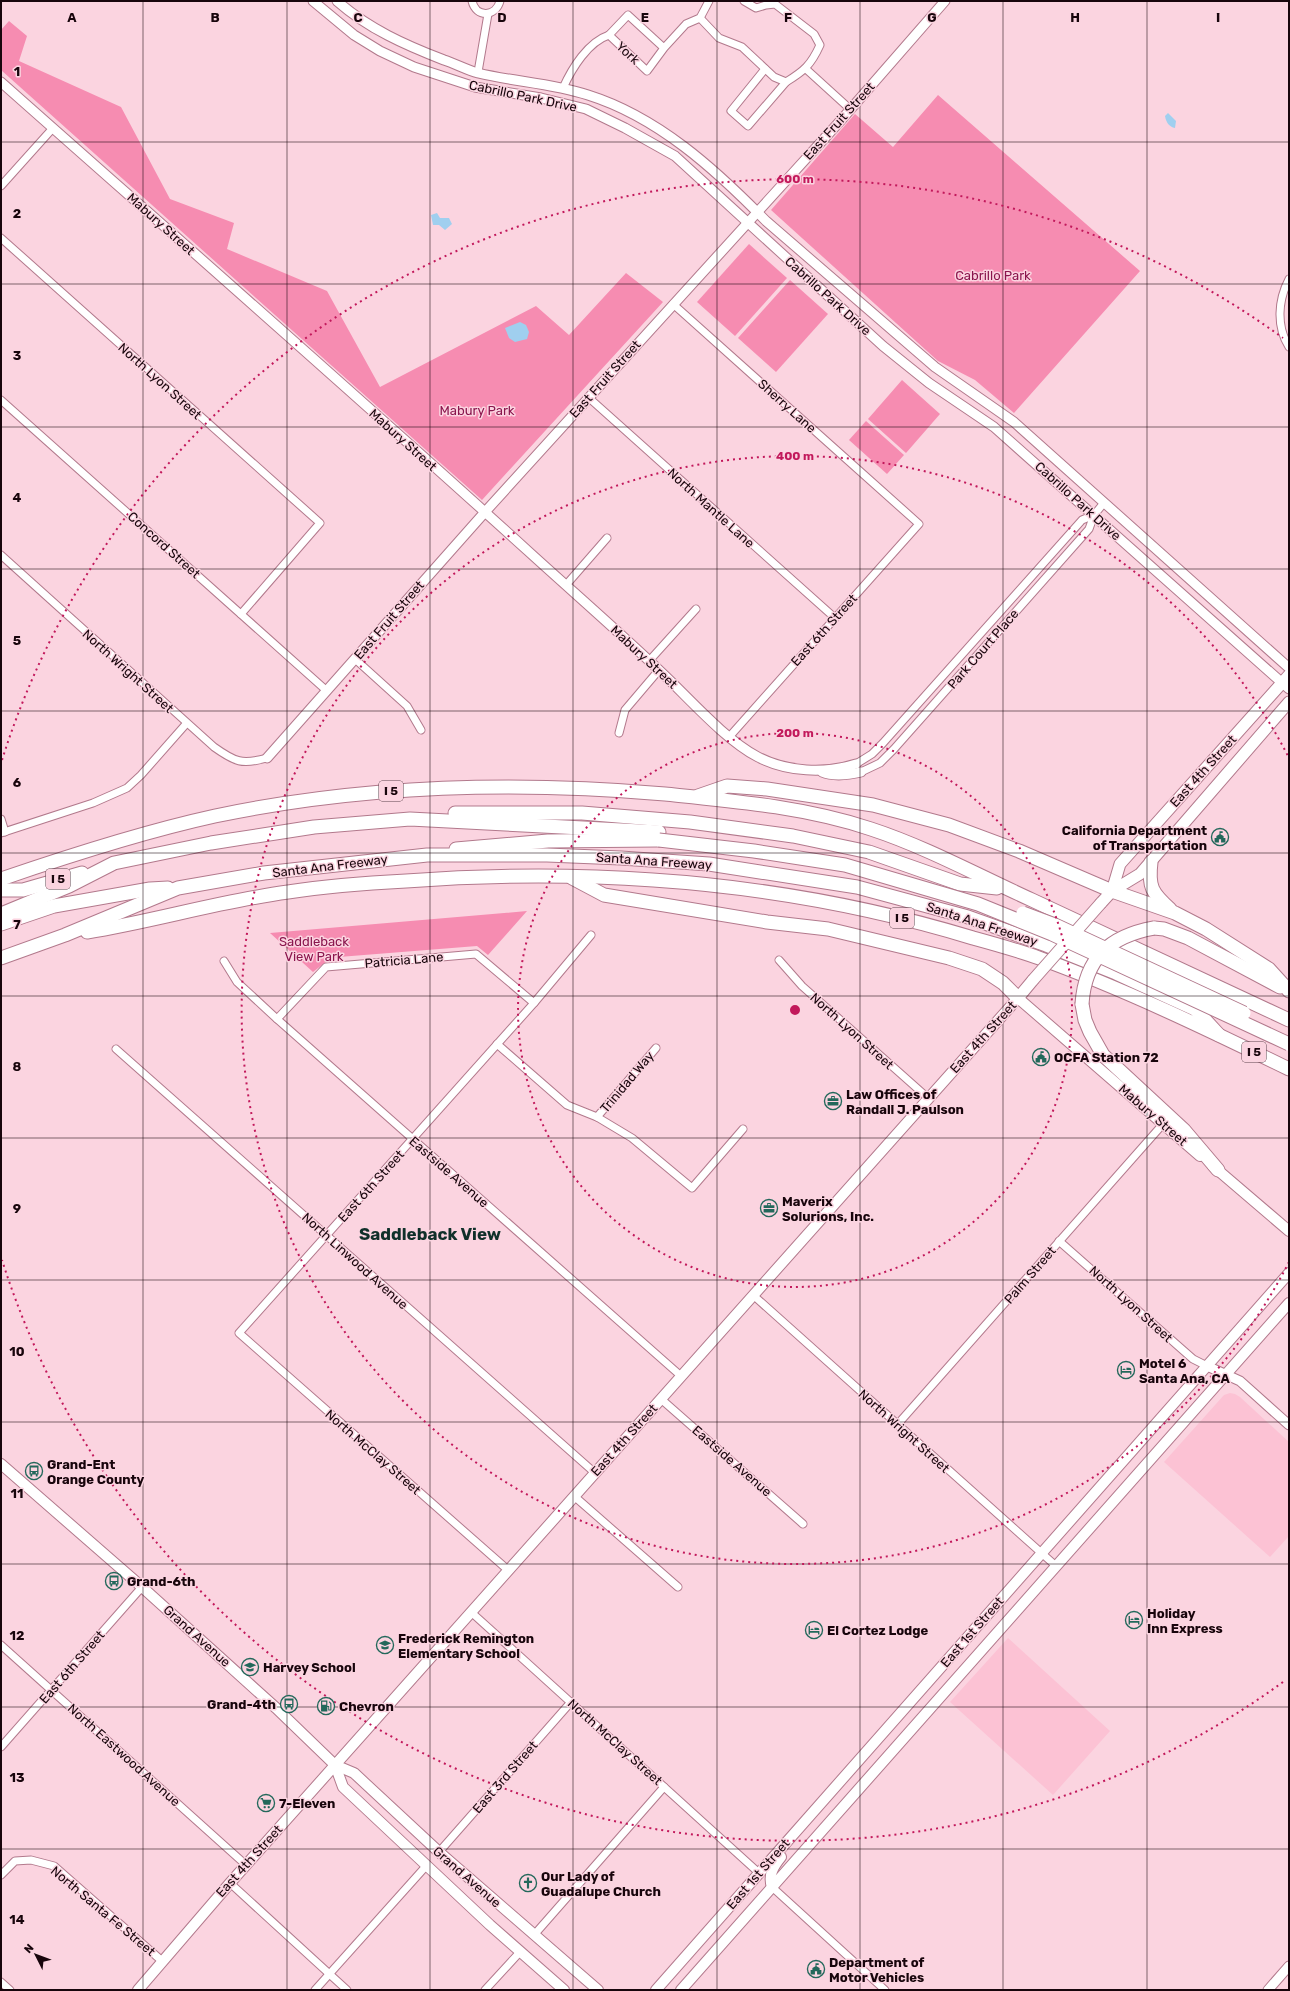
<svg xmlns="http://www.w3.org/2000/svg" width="1290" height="1991" font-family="Rubik,sans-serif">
<rect width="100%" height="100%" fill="#fbd4e0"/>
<!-- built -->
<g fill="#fcc2d4">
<path d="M1230 1393 1235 1394 1240 1397 1289 1442V1536L1270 1557 1164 1462 1224 1395Z"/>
<path d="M1008 1638 1110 1731 1053 1795 950 1702Z"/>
</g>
<!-- green -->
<g fill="#f68cb1">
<path d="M9 21 27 36 19 61 121 107 170 199 234 223 227 249 327 291 380 387 536 306 569 335 626 273 663 302 482 500 1 70V30Z"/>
<path d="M938 95 1140 271 1014 413 975 380 938 361 771 210 855 114 893 147Z"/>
<path d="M749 244 787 278 735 336 697 302Z"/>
<path d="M790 280 828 314 776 372 738 338Z"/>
<path d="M902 380 940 414 906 453 868 419Z"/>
<path d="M866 421 904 455 887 474 849 440Z"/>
<path d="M527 911 488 955 477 946 339 957 327 961 313 972 270 933Z"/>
</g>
<!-- water -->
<g fill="#a0cfef">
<path d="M1168 113 1176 121 1175 128C1169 127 1166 122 1165 116Z"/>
<path d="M437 213 440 218H449L452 224 445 230 439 225H433L431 215Z"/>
<path d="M520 322 526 325 529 332 527 339 515 342 509 338 505 328Z"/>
</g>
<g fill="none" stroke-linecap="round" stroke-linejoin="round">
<!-- minor casing -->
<g stroke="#b2798c" stroke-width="9">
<g id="minor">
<path d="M472 1C476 18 496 17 500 1"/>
<path d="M700 18 719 38 742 47 774 77 786 82C804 71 811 65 820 45L814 34 775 4 766 5 756 8 744 1"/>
<path d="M664 48 628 15 609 35 647 71 664 48 686 24 700 18 709 1"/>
<path d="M765 69 731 111 748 126 786 82"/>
<path d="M806 69 850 109"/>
<path d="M478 72 488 14"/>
<path d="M563 88C572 68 588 42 609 35"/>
<path d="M1 186 53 128"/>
<path d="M1 238 320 523 241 614"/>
<path d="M1289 279C1278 300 1276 326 1289 347"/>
<path d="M673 304 919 524 730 736"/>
<path d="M588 397 835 618"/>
<path d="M1 400 327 691"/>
<path d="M1 555 214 747C235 762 242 765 267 758"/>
<path d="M566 585 607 538"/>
<path d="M355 659 407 706 421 730"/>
<path d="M649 661 696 609"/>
<path d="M619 733 625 710 659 670"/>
<path d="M856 764 872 754 883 743 1082 520 1094 515"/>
<path d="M861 772 880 763 894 749 1089 529 1094 515 1103 504"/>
<path d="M1 819 5 832"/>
<path d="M1 833 93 803 127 788 141 775 186 724"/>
<path d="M779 960 802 986 928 1098"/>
<path d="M224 961 237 982 277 1019 681 1376"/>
<path d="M277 1019 326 967 476 954 534 1003"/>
<path d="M497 1044 567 1105 597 1117 632 1138 692 1188 743 1129"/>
<path d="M116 1049 595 1473"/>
<path d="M597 1117 656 1048"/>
<path d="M1059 1241 1193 1359 1207 1366"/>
<path d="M753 1295 1056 1566"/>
<path d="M661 1399 803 1524"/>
<path d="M897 1425 1163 1124"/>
<path d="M574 1496 678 1587"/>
<path d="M508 1570 239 1333 534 1003 591 935"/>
<path d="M471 1612 759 1873"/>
<path d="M1 1645 246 1865"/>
<path d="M1 1747 142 1587"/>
<path d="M439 1852 571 1702"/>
<path d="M1 1875 15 1861 31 1860 54 1866 162 1961"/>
<path d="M230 1883 347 1990"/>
<path d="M772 1887 885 1990"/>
<path d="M534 1935 664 1787"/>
<path d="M1 1982 10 1990"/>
<path d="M315 1990 427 1865"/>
<path d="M485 1990 520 1952"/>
</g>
</g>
<!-- tertiary casing -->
<g stroke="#b2798c" stroke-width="11">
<g id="tertiary">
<path d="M313 1 354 35 380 51 414 67 475 87 541 98 586 109 625 128 675 156 883 346 929 383 994 427 1289 689"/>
<path d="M337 1C369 29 405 45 444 60 456 64 467 70 478 73 515 82 552 83 588 95 658 117 715 169 766 221L935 367 1014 422 1289 668"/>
<path d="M1 82C177 238 354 393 528 551 573 592 618 631 661 672 689 698 724 739 758 757 787 772 825 774 856 764"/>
<path d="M267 758 485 512 842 119 945 1"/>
<path d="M822 772C834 777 848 775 861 772"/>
<path d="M1207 1366 1240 1381 1289 1425"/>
<path d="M1268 1990 1289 1966"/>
</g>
</g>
<!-- secondary casing -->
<g stroke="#b2798c" stroke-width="12">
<g id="secondary">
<path d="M1213 1166 1289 1231"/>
<path d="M1 1464 142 1587 276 1708 335 1765 354 1773 439 1852 598 1990"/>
<path d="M335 1765 343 1787 490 1925 564 1990"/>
<path d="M772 1887C768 1875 773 1867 781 1857"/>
<path d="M138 1990 230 1883 1018 998 1200 1156"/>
<path d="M656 1990 1289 1273"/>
<path d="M681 1990 1289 1303"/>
</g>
</g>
<!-- primary casing -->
<g stroke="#b2798c" stroke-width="13">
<g id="primary">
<path d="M1112 891 1120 864 1289 675"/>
<path d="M1101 903 1112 891 1140 874 1289 702"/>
<path d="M1018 998 1033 980"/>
</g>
</g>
<!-- motorway casing -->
<g stroke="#b2798c" stroke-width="15">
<g id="motorway">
<path d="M698 796 727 786 767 789 873 805 949 825 1019 851 1112 891 1175 913 1206 929 1269 969 1289 991"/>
<path d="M455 813H582L690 822 793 836 869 852 960 884 997 888"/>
<path d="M456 849 548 841 659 840"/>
<path d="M1151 862C1148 887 1152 893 1170 909"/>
<path d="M572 878 604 895 767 922 828 929 949 958 982 969 1003 983 1018 998"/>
<path d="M1 879C71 855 142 832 215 816 363 785 515 781 665 794 734 801 805 807 871 829 926 847 979 876 1032 900 1117 940 1203 980 1289 1020"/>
<path d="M1 890H23L82 873"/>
<path d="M1 914 69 886 114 863 211 843 314 827 410 819 659 832"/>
<path d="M1 924 54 906 150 889 168 888"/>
<path d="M1154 928 1164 929 1188 938 1280 987"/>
<path d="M87 932C155 921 220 901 288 892 327 886 367 883 406 881 597 867 789 882 973 938 995 944 1017 950 1039 958 1124 989 1207 1029 1289 1069"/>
<path d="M1 958 65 935 178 888 264 873 427 855H547L621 858 709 864 857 887 968 917 1046 945 1116 973 1195 1009 1219 1035"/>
<path d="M1082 1004 1085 1020 1090 1032 1103 1055 1184 1130 1218 1170"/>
</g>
</g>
<!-- minor -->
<use href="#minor" stroke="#fff" stroke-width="7"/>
<!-- tertiary -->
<use href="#tertiary" stroke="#fff" stroke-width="9"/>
<!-- secondary -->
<use href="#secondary" stroke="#fff" stroke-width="10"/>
<!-- primary -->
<use href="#primary" stroke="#fff" stroke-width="11"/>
<!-- motorway -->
<use href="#motorway" stroke="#fff" stroke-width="13"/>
<!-- primary-bridge casing -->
<g stroke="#b2798c" stroke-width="13" stroke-linecap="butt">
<path id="primary-bridge" d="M1033 980 1101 903"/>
</g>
<!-- motorway-bridge casing -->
<g stroke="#b2798c" stroke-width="15" stroke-linecap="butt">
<g id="motorway-bridge">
<path d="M659 840 754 851 845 865 978 904 1052 934 1289 1044"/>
<path d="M1023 913 1055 925 1244 1013"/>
<path d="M1082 1004C1085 958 1110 936 1154 928"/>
</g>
</g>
<!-- primary-bridge -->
<use href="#primary-bridge" stroke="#fff" stroke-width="11"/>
<!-- motorway-bridge -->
<use href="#motorway-bridge" stroke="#fff" stroke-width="13"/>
</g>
<!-- grid -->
<path fill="none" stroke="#18050c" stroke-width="1" stroke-opacity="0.55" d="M143 1V1990M287 1V1990M430 1V1990M573 1V1990M717 1V1990M860 1V1990M1003 1V1990M1147 1V1990M1 142H1289M1 284H1289M1 427H1289M1 569H1289M1 711H1289M1 853H1289M1 996H1289M1 1138H1289M1 1280H1289M1 1422H1289M1 1564H1289M1 1707H1289M1 1849H1289"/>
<!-- distance rings -->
<g fill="none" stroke="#c2185b" stroke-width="2" stroke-dasharray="2 4">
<circle cx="795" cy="1010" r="277"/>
<path d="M1289 1262A554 554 0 1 1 1289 758"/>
<path d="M1283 1682A831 831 0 0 1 2 1260M2 760A831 831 0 0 1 1283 338"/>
</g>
<!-- icons -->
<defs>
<g id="civic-ring" transform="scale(0.9)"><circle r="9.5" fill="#fbd4e0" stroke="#23685b" stroke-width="1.5"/><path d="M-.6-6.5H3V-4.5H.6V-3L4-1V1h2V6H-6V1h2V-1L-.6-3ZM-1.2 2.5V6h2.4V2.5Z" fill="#23685b"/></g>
<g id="office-ring" transform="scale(0.9)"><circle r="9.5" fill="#fbd4e0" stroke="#23685b" stroke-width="1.5"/><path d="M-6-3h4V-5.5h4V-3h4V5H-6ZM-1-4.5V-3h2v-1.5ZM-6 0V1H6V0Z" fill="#23685b"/></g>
<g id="hotel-ring" transform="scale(0.9)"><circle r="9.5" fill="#fbd4e0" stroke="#23685b" stroke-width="1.5"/><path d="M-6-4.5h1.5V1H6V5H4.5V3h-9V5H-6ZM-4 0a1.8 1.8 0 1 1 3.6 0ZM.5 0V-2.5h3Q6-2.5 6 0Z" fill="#23685b"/></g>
<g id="bus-ring" transform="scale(0.9)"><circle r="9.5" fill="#fbd4e0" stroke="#23685b" stroke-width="1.5"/><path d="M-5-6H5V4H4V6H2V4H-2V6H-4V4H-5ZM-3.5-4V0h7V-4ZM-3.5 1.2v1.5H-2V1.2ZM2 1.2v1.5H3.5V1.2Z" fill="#23685b"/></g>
<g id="school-ring" transform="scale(0.9)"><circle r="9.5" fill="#fbd4e0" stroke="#23685b" stroke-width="1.5"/><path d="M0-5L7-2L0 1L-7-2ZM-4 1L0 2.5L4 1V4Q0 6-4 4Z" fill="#23685b"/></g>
<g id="fuel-ring" transform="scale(0.9)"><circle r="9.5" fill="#fbd4e0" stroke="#23685b" stroke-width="1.5"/><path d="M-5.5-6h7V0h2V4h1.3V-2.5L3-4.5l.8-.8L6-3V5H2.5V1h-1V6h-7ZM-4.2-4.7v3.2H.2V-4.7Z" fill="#23685b"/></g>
<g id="supermarket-ring" transform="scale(0.9)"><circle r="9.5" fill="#fbd4e0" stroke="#23685b" stroke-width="1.5"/><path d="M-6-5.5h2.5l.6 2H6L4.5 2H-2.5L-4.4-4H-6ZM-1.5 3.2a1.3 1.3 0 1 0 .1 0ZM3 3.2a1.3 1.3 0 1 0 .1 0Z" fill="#23685b"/></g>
<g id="church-ring" transform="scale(0.9)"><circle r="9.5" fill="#fbd4e0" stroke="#23685b" stroke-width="1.5"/><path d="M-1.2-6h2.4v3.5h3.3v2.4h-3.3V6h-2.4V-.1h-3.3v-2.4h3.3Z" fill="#23685b"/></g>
</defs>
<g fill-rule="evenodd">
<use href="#civic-ring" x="1220" y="837"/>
<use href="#civic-ring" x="1041" y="1057"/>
<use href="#office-ring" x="833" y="1101"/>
<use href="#office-ring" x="769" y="1208"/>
<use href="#hotel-ring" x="1126" y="1370"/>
<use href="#bus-ring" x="34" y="1471"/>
<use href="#bus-ring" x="114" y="1581"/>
<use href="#hotel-ring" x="1134" y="1620"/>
<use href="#hotel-ring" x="814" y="1630"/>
<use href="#school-ring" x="385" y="1645"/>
<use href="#school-ring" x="250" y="1667"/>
<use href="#bus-ring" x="289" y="1704"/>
<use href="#fuel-ring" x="326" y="1706"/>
<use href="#supermarket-ring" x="266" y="1803"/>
<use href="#church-ring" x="528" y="1883"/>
<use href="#civic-ring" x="816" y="1969"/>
</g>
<g text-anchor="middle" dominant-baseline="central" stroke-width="3" stroke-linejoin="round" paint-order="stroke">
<!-- shield labels -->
<g fill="#fbd4e0" stroke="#5c434c" stroke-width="1">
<rect x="379" y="781" width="24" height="20" rx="3"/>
<rect x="46" y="869" width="24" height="20" rx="3"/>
<rect x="890" y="908" width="24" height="20" rx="3"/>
<rect x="1242" y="1042" width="24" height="20" rx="3"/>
</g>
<g font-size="12" font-weight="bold" fill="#18050c">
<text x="391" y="791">I 5</text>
<text x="58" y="879">I 5</text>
<text x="902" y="918">I 5</text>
<text x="1254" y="1052">I 5</text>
</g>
<!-- street labels -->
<g font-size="13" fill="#18050c" stroke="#fbd4e0">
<text transform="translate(628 53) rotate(43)">York</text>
<text transform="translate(523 96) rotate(12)">Cabrillo Park Drive</text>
<text transform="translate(839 121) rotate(-48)">East Fruit Street</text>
<text transform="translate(161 224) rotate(42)">Mabury Street</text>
<text transform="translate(828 296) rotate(42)">Cabrillo Park Drive</text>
<text transform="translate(605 379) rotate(-48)">East Fruit Street</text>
<text transform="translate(160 381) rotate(42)">North Lyon Street</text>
<text transform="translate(787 406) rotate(42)">Sherry Lane</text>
<text transform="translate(403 440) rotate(42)">Mabury Street</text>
<text transform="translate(1078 501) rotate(42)">Cabrillo Park Drive</text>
<text transform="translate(711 508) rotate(42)">North Mantle Lane</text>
<text transform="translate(164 545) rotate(42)">Concord Street</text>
<text transform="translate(389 620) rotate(-49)">East Fruit Street</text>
<text transform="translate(824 630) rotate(-48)">East 6th Street</text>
<text transform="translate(983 649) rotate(-49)">Park Court Place</text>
<text transform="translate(644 657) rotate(43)">Mabury Street</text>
<text transform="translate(128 671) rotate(42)">North Wright Street</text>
<text transform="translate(1203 771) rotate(-48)">East 4th Street</text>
<text transform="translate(654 861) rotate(4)">Santa Ana Freeway</text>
<text transform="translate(330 866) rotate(-7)">Santa Ana Freeway</text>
<text transform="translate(982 924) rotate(18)">Santa Ana Freeway</text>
<text transform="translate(404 960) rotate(-5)">Patricia Lane</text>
<text transform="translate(852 1031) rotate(42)">North Lyon Street</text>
<text transform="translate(983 1037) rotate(-48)">East 4th Street</text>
<text transform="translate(627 1082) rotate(-50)">Trinidad Way</text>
<text transform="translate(1153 1115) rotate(41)">Mabury Street</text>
<text transform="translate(449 1172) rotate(41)">Eastside Avenue</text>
<text transform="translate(371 1186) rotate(-48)">East 6th Street</text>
<text transform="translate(355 1261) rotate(42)">North Linwood Avenue</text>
<text transform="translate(1030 1275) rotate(-49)">Palm Street</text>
<text transform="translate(1131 1304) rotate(42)">North Lyon Street</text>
<text transform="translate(904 1431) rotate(42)">North Wright Street</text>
<text transform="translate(624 1440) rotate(-48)">East 4th Street</text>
<text transform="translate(373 1452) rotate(41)">North McClay Street</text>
<text transform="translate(732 1461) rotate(41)">Eastside Avenue</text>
<text transform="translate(972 1632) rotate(-49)">East 1st Street</text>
<text transform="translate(197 1636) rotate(42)">Grand Avenue</text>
<text transform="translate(72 1667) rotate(-49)">East 6th Street</text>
<text transform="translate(615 1742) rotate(42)">North McClay Street</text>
<text transform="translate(124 1755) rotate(42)">North Eastwood Avenue</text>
<text transform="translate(505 1777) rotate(-49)">East 3rd Street</text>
<text transform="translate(249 1861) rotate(-48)">East 4th Street</text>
<text transform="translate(758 1874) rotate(-49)">East 1st Street</text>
<text transform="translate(467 1877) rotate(41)">Grand Avenue</text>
<text transform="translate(103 1911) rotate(40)">North Santa Fe Street</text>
</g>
<!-- park labels -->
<g font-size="13" fill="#8a154d" stroke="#fbd4e0">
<text x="993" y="275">Cabrillo Park</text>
<text x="477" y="410">Mabury Park</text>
<text x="314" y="941">Saddleback<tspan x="314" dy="15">View Park</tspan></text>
</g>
<!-- poi labels -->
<g font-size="13" font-weight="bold" fill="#18050c" stroke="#fbd4e0" text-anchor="start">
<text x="1207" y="830" text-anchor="end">California Department<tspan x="1207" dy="15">of Transportation</tspan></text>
<text x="1054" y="1057">OCFA Station 72</text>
<text x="846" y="1094">Law Offices of<tspan x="846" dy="15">Randall J. Paulson</tspan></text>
<text x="782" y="1201">Maverix<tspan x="782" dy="15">Solurions, Inc.</tspan></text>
<text x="1139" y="1363">Motel 6<tspan x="1139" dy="15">Santa Ana, CA</tspan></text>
<text x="47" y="1464">Grand-Ent<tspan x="47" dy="15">Orange County</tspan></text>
<text x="127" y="1581">Grand-6th</text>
<text x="1147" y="1613">Holiday<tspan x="1147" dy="15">Inn Express</tspan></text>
<text x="827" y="1630">El Cortez Lodge</text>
<text x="398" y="1638">Frederick Remington<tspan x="398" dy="15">Elementary School</tspan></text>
<text x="263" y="1667">Harvey School</text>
<text x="276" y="1704" text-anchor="end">Grand-4th</text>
<text x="339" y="1706">Chevron</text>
<text x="279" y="1803">7-Eleven</text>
<text x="541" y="1876">Our Lady of<tspan x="541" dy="15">Guadalupe Church</tspan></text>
<text x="829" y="1962">Department of<tspan x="829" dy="15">Motor Vehicles</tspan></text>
</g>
<!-- district labels -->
<g font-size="17" font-weight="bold" fill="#10302a" stroke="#fbd4e0">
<text x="430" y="1234">Saddleback View</text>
</g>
</g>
<g font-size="13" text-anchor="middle" font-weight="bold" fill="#18050c" stroke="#fbd4e0" stroke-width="3" stroke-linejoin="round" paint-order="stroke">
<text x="72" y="22">A</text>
<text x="215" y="22">B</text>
<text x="358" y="22">C</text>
<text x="502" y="22">D</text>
<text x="645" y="22">E</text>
<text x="788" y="22">F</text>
<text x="932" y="22">G</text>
<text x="1075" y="22">H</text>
<text x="1218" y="22">I</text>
<text x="17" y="76">1</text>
<text x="17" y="218">2</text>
<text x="17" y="360">3</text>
<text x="17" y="502">4</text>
<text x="17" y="645">5</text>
<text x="17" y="787">6</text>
<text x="17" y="929">7</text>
<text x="17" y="1071">8</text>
<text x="17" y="1213">9</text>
<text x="17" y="1356">10</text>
<text x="17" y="1498">11</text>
<text x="17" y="1640">12</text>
<text x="17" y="1782">13</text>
<text x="17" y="1924">14</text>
</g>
<circle cx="795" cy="1010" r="6" fill="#c2185b" stroke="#fbd4e0" stroke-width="2"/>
<g font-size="12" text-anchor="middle" font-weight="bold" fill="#c2185b" stroke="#fbd4e0" stroke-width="3" stroke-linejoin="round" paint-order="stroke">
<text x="795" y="183">600 m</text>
<text x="795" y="460">400 m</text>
<text x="795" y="737">200 m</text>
</g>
<!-- border -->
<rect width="1290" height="1991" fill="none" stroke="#18050c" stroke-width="4"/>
<!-- north arrow -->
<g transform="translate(36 1955) rotate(312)" stroke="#fbd4e0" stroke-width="3" paint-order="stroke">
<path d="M0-3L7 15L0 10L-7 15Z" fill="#18050c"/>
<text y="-6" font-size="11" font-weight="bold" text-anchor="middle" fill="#18050c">N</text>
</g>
</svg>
